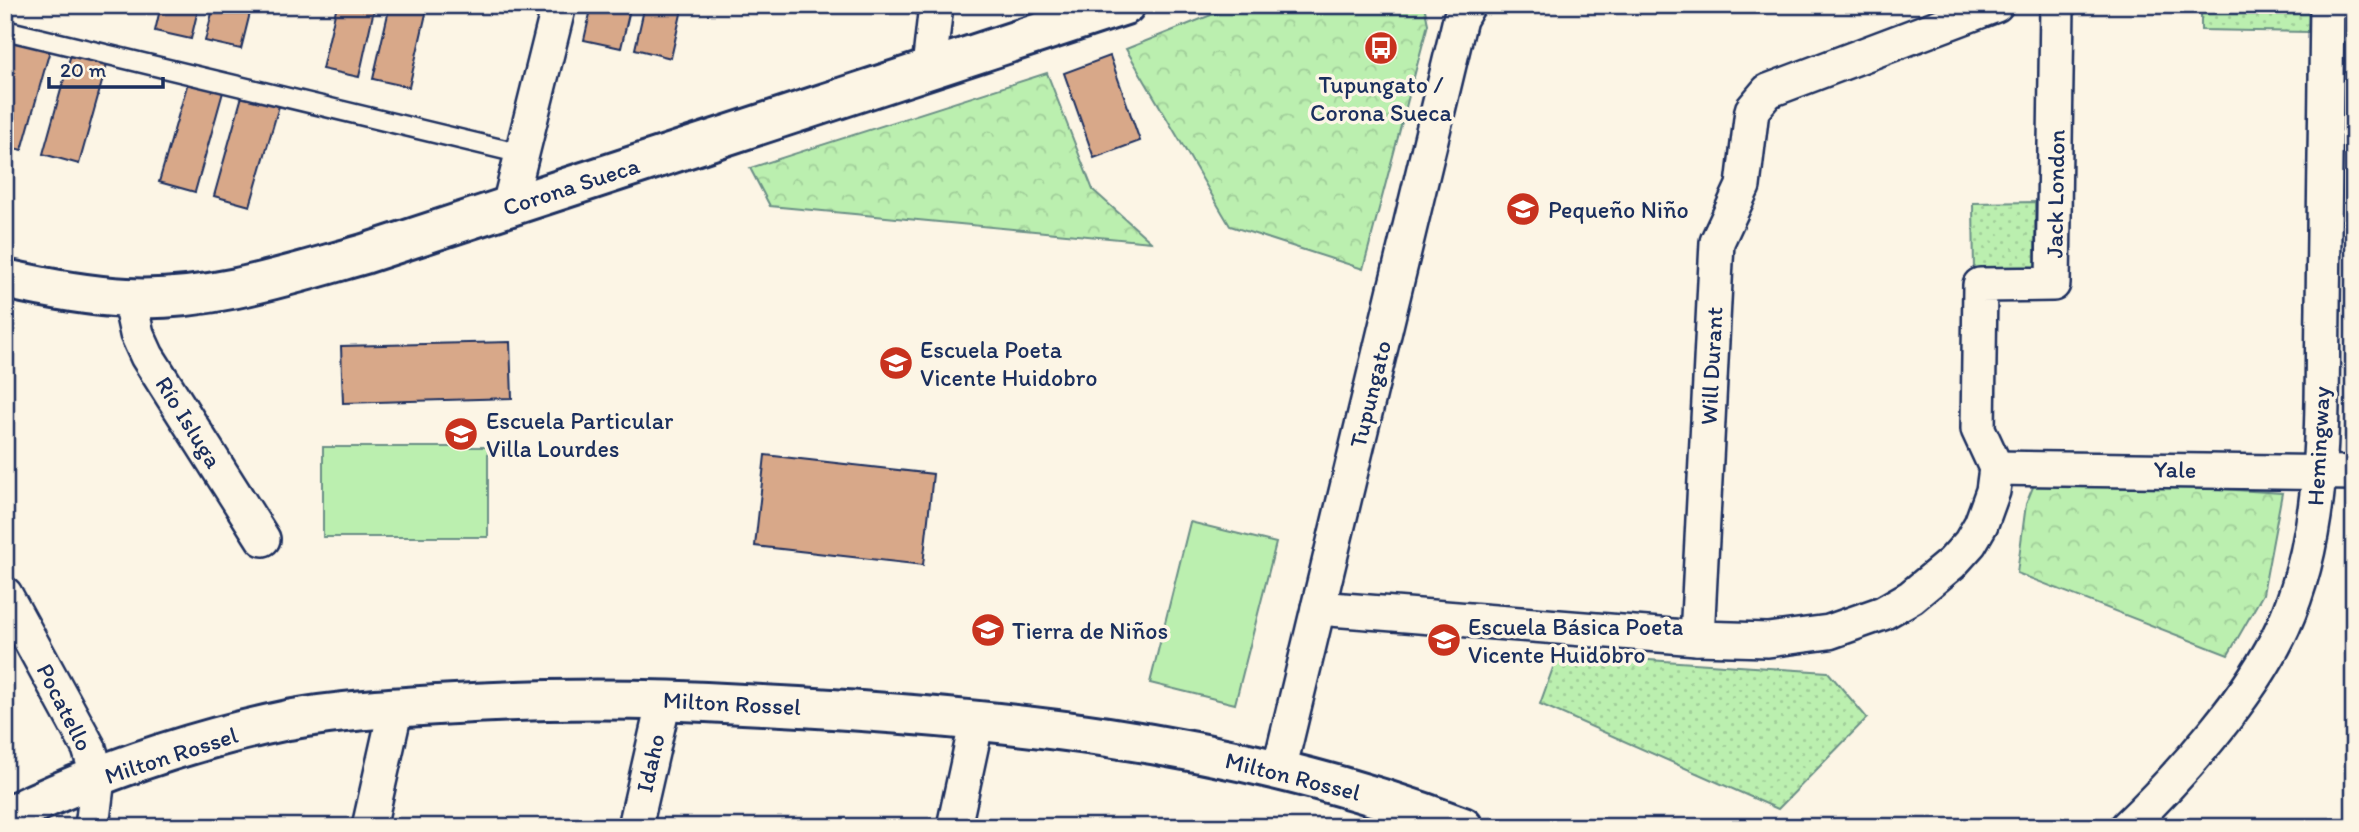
<svg xmlns="http://www.w3.org/2000/svg" width="2359" height="832" font-family="Itim,sans-serif">
<defs>
<pattern id="grass-dots" width="8" height="8" patternUnits="userSpaceOnUse" patternTransform="scale(1.75)"><rect width="8" height="8" fill="#bbefaf"/><path d="M2 2h.1M6 6h.1" fill="none" stroke="#a0cd99" stroke-width="1.8" stroke-linecap="round"/></pattern>
<pattern id="park-crowns" width="20" height="18" patternUnits="userSpaceOnUse" patternTransform="scale(1.75)"><rect width="20" height="18" fill="#bbefaf"/><path d="M2 6a3 3 0 1 1 6 0M12 15a3 3 0 1 1 6 0" fill="none" stroke="#a0cd99"/></pattern>
</defs>
<rect width="100%" height="100%" fill="#fcf5e5"/>
<filter id="ink" filterUnits="userSpaceOnUse"><feTurbulence type="fractalNoise" baseFrequency=".0143" numOctaves="2"/><feDisplacementMap in="SourceGraphic" scale="14" xChannelSelector="R" yChannelSelector="G"/><feConvolveMatrix kernelMatrix="1 2 1 2 8 2 1 2 1" color-interpolation-filters="sRGB"/></filter>
<g filter="url(#ink)">
<!-- grass -->
<g fill="url(#grass-dots)" stroke="#6b8f86" stroke-width="2">
<path d="M2201 5H2309L2308 32 2201 30Z"/>
<path d="M2035 202V271L1974 272 1973 203Z"/>
<path d="M1558 654 1828 672 1867 718 1778 809 1540 704Z"/>
</g>
<!-- park -->
<g fill="url(#park-crowns)" stroke="#6b8f86" stroke-width="2">
<path d="M1236 5H1424L1428 24 1363 269 1230 226 1126 49Z"/>
<path d="M1047 73 1093 190 1151 242 770 206 750 168Z"/>
<path d="M2037 477 2282 493 2263 594 2228 655 2017 573 2026 504Z"/>
</g>
<!-- pitch -->
<g fill="#bbefaf" stroke="#6b8f86" stroke-width="2">
<rect x="323" y="447" width="165" height="90"/>
<path d="M1190 522 1276 543 1235 704 1150 683Z"/>
</g>
<!-- building -->
<g fill="#d8a889" stroke="#1b2f5e" stroke-width="2">
<path d="M161 5H199L191 39 155 31Z"/>
<path d="M214 5H252L241 49 205 41Z"/>
<path d="M337 5H375L359 77 322 69Z"/>
<path d="M390 5H428L409 87 373 79Z"/>
<path d="M592 5H631L621 48 584 40Z"/>
<path d="M645 5H683L671 58 635 49Z"/>
<path d="M13 40 50 50 22 150 5 146V69Z"/>
<path d="M71 54 107 64 79 164 43 154Z"/>
<path d="M1110 56 1140 141 1094 158 1064 73Z"/>
<path d="M188 82 223 92 195 192 159 182Z"/>
<path d="M242 96 279 106 250 206 214 196Z"/>
<path d="M510 342 512 398 343 403 341 346Z"/>
<path d="M765 455 933 474 923 565 755 546Z"/>
</g>
<g fill="none" stroke-linecap="round" stroke-linejoin="round">
<!-- lane casing -->
<g stroke="#1b2f5e" stroke-width="23">
<path id="lane" d="M5 30 522 154"/>
</g>
<!-- street casing -->
<g stroke="#1b2f5e" stroke-width="38">
<g id="street">
<path d="M929 68 936 5"/>
<path d="M509 206 559 5"/>
<path d="M129 298 137 334 147 356 263 539"/>
<path d="M1996 468 2354 473"/>
<path d="M5 594 89 748 98 778 92 827"/>
<path d="M1318 608 1697 638 1768 640 1829 632 1883 613 1911 597 1952 563 1970 543 1981 524 1993 491 1996 468 1978 429 1980 285 2053 284 2057 5"/>
<path d="M1697 638 1717 242 1743 186 1752 110 1768 91 1996 5"/>
<path d="M1279 770 1460 19 1468 5"/>
<path d="M369 827 396 707"/>
<path d="M635 827 664 700"/>
<path d="M954 827 977 720"/>
<path d="M2127 827C2181 775 2252 695 2283 627 2328 527 2321 415 2323 308 2324 207 2326 106 2327 5"/>
</g>
</g>
<!-- secondary casing -->
<g stroke="#1b2f5e" stroke-width="44">
<g id="secondary">
<path d="M5 279C45 288 86 296 127 298 208 302 287 276 364 254L1125 5"/>
<path d="M5 817C93 774 192 740 288 720 337 711 387 708 437 705 539 698 641 698 743 704 986 716 1234 739 1463 827"/>
</g>
</g>
<!-- lane -->
<use href="#lane" stroke="#fcf5e5" stroke-width="18"/>
<!-- street -->
<use href="#street" stroke="#fcf5e5" stroke-width="33"/>
<!-- secondary -->
<use href="#secondary" stroke="#fcf5e5" stroke-width="38"/>
</g>
</g>
<!-- icons -->
<defs>
<g id="bus-disc" transform="scale(1.75)"><circle r="9.5" fill="#c8321e" stroke="#fcf5e5"/><path d="M-5-6H5V4H4V6H2V4H-2V6H-4V4H-5ZM-3.5-4V0h7V-4ZM-3.5 1.2v1.5H-2V1.2ZM2 1.2v1.5H3.5V1.2Z" fill="#fff"/></g>
<g id="school-disc" transform="scale(1.75)"><circle r="9.5" fill="#c8321e" stroke="#fcf5e5"/><path d="M0-5L7-2L0 1L-7-2ZM-4 1L0 2.5L4 1V4Q0 6-4 4Z" fill="#fff"/></g>
</defs>
<g fill-rule="evenodd">
<use href="#bus-disc" x="1381" y="48"/>
<use href="#school-disc" x="1523" y="209"/>
<use href="#school-disc" x="896" y="363"/>
<use href="#school-disc" x="461" y="434"/>
<use href="#school-disc" x="988" y="630"/>
<use href="#school-disc" x="1444" y="640"/>
</g>
<g text-anchor="middle" dominant-baseline="central" stroke-width="7" stroke-linejoin="round" paint-order="stroke">
<!-- poi labels -->
<g font-size="24" fill="#1b2f5e" stroke="#fcf5e5" text-anchor="start">
<text x="1381" y="84" text-anchor="middle">Tupungato /<tspan x="1381" dy="28">Corona Sueca</tspan></text>
<text x="1548" y="209">Pequeño Niño</text>
<text x="920" y="349">Escuela Poeta<tspan x="920" dy="28">Vicente Huidobro</tspan></text>
<text x="486" y="420">Escuela Particular<tspan x="486" dy="28">Villa Lourdes</tspan></text>
<text x="1468" y="626">Escuela Básica Poeta<tspan x="1468" dy="28">Vicente Huidobro</tspan></text>
<text x="1012" y="630">Tierra de Niños</text>
</g>
<!-- street labels -->
<g font-size="24" fill="#1b2f5e" stroke="#fcf5e5">
<text transform="translate(571 186) rotate(-18)">Corona Sueca</text>
<text transform="translate(2055 194) rotate(-89)">Jack London</text>
<text transform="translate(1711 366) rotate(-87)">Will Durant</text>
<text transform="translate(1370 394) rotate(-76)">Tupungato</text>
<text transform="translate(189 422) rotate(58)">Río Isluga</text>
<text transform="translate(2318 446) rotate(-87)">Hemingway</text>
<text transform="translate(2175 469) rotate(1)">Yale</text>
<text transform="translate(732 703) rotate(3)">Milton Rossel</text>
<text transform="translate(65 707) rotate(63)">Pocatello</text>
<text transform="translate(171 755) rotate(-18)">Milton Rossel</text>
<text transform="translate(650 763) rotate(-77)">Idaho</text>
<text transform="translate(1293 776) rotate(14)">Milton Rossel</text>
</g>
</g>
<!-- margin -->
<rect width="2359" height="832" fill="none" stroke="#fcf5e5" stroke-width="28"/>
<rect x="14" y="14" width="2331" height="804" fill="none" stroke="#1b2f5e" stroke-width="2.5" filter="url(#ink)"/>
<!-- scale -->
<path d="M49 77v10h114v-10" fill="none" stroke="#1b2f5e" stroke-width="3.5"/>
<text x="60" y="77" font-size="21" fill="#1b2f5e" stroke="#fcf5e5" stroke-width="5" paint-order="stroke">20 m</text>
</svg>
